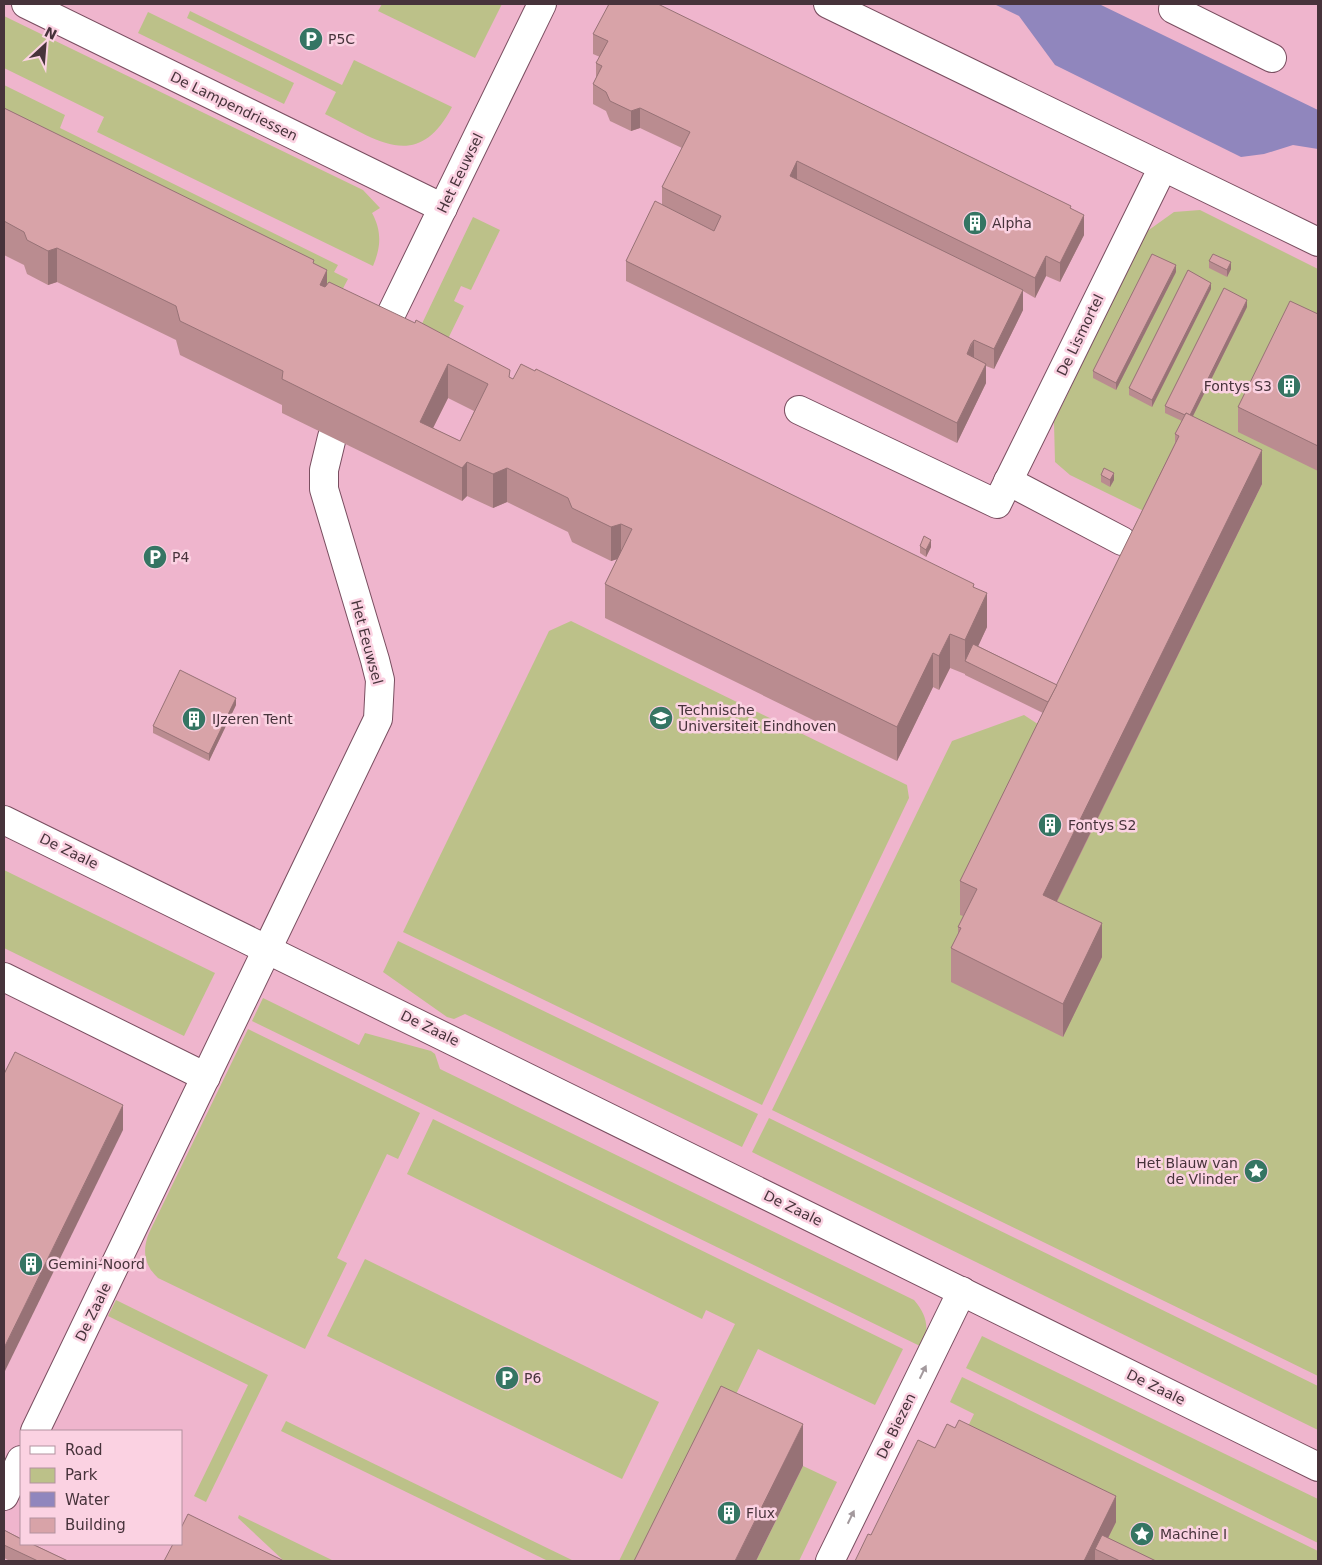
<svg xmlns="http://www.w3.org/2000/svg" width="1322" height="1565" font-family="'DejaVu Sans',sans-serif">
<rect width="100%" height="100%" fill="#f4c2d6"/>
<!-- built -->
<path fill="#efb5cd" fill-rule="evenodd" d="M4 4H1318V1561H4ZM21 1431H181V1544H21Z"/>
<!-- green -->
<g fill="#bcc189">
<path d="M382 4H502L475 58 378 11Z"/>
<path d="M190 11 342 85 354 60 452 107C417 174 376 139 325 114L336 92 187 18Z"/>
<path d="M148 12 294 83 284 104 138 33Z"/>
<path d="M4 16 363 190 380 208 372 213C382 231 381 247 373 266L97 132 104 117 4 68Z"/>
<path d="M4 85 65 115 60 128 338 265 334 272 348 279 340 294 4 142Z"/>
<path d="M1200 210 1318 269V1376L772 1110 952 741 1024 715 1050 732 977 923 1063 1037 1043 929 1262 484 1156 517 1070 475 1055 462 1054 422 1146 232 1174 212Z"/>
<path d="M473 217 500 230 471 290 461 286 454 301 464 306 445 345 418 332Z"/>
<path d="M571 621 907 785 909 798 762 1105 403 932 549 631Z"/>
<path d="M4 870 215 973 184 1036 4 948Z"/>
<path d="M398 941 758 1114 742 1147 465 1014 454 1019 447 1017 383 972Z"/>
<path d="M263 998 359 1045 365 1033 431 1051 435 1054 440 1069 914 1300C927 1315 930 1329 922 1347L252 1021Z"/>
<path d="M248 1029 420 1113 398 1159 387 1154 337 1258 347 1263 305 1349 158 1278C144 1265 142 1250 149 1233Z"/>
<path d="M769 1118 1318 1386V1430L752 1152Z"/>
<path d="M433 1119 903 1349 875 1405 758 1349 655 1561H619L735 1324 706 1310 702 1319 407 1174Z"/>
<path d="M365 1259 659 1402 622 1479 327 1336Z"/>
<path d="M116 1300 268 1375 206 1502 194 1496 248 1385 108 1316Z"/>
<path d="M982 1336 1318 1499V1543L966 1368Z"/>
<path d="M962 1377 1318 1551V1561H1096L1116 1521 959 1445 974 1414 950 1402Z"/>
<path d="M286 1421 574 1561H548L281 1431Z"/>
<path d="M803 1466 837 1482 799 1561H756Z"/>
<path d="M239 1515 334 1561H284L238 1518Z"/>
</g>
<!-- water -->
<path fill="#9086bd" d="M994 4H1099L1318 110V149L1293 145 1264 154 1241 157 1055 65 1019 16Z"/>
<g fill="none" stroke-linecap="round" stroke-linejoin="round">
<!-- minor casing -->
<g stroke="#794e60" stroke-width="30">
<g id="minor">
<path d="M26 4 443 208"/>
<path d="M828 4 1318 242"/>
<path d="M1175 4 1173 9 1272 58"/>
<path d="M378 341 542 4"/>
<path d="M799 410 997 504 1163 167"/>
<path d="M1008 481 1122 541"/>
<path d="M4 820 1318 1467"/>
<path d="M4 977 206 1077"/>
<path d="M35 1431 378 719 380 680 375 660 324 489V470L332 437"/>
<path d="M4 1496 21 1460"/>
<path d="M830 1561 962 1291"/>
</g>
</g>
<!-- minor -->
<use href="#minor" stroke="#fff" stroke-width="28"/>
</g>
<!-- wall -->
<g fill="#ba8c90" fill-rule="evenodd">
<path d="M593 34 1071 209 1084 235 1060 282 1046 276 1035 298 1023 291V310L994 369 986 366V383L957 443 626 281V261L662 205V187L682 148 640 128 631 131 610 121 606 111 593 104V84L596 78V63L600 57 593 54Z"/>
<path d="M4 108 314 264 327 285 510 378 974 587 987 627 978 646 1057 685 1175 443V434L1182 421 1165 413V406L1247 307 1193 416 1262 484 1057 902 1102 957 1063 1037 951 982V948L958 934V927L963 916 960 915V881L1043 713 965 675V674L950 668 939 690 933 687 897 761 605 618V584L617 559 611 561 572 542 568 532 507 502 493 508 467 496 462 501 282 413V405L180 355 176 340 57 282 48 285 27 274 24 265 4 255ZM448 398 474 411 460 441 433 428Z"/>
<path d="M1209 261 1231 269 1227 277 1209 268Z"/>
<path d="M1176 272 1116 390 1093 378V371Z"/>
<path d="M1211 289 1152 407 1129 395V388Z"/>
<path d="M1318 314V471L1238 432V407Z"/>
<path d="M1101 475 1114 480 1110 487 1101 482Z"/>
<path d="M920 546 931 547 926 557 920 553Z"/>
<path d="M236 705 209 761 153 733V726Z"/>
<path d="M935 1448 1116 1522 1108 1538 1156 1561H855L871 1535Z"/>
<path d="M4 1530 68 1561H10L4 1558Z"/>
</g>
<!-- shaded-wall -->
<g fill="#977276">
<path d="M640 108V128L631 131V111Z"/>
<path d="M797 161V181L790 176Z"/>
<path d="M1084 215V235L1060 282V263Z"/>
<path d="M57 248V282L48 285V251Z"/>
<path d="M1046 256V276L1035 298V278Z"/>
<path d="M1231 262V269L1227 277V270Z"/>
<path d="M1176 265V272L1116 390V383Z"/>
<path d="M327 270V304L320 285Z"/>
<path d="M1211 283V289L1152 407V400Z"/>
<path d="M1023 290V310L994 369V349Z"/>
<path d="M1247 300V307L1189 424V417Z"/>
<path d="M974 340V359L967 354Z"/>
<path d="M448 364V398L423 448 420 422Z"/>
<path d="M986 364V383L957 443V423Z"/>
<path d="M1262 450V484L1043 929V895Z"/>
<path d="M467 462V496L462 501V468Z"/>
<path d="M507 468V502L493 508V474Z"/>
<path d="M1114 473V480L1110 487V480Z"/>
<path d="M621 524V558L611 561V527Z"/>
<path d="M931 540V547L926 557V550Z"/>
<path d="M987 593V627L970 664 965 661V640Z"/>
<path d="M950 634V668L939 690V656Z"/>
<path d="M933 653V687L897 761V727Z"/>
<path d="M236 698V705L209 761V754Z"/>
<path d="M1102 923V957L1063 1037V1004Z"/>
<path d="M123 1105V1130L4 1373V1348Z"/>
<path d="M803 1424V1466L756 1561H735Z"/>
<path d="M1116 1496V1522L1101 1552 1095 1549V1561H1084Z"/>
</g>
<!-- building -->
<g fill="#d8a3a8" stroke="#977276" fill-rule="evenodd">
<path d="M609 4H658L1071 206 1070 208 1084 215 1060 263 1046 256 1035 278 797 161 790 176 1023 290 994 349 974 340 971 344 967 354 986 364 957 423 626 261 655 201 714 231 721 216 662 187 690 132 640 108 631 111 610 101 606 92 593 84 602 66 596 63 608 41 593 34Z"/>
<path d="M4 108 314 260 313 263 327 270 320 285 325 287 329 282 415 323 416 320 510 370 509 377 513 379 521 364 535 371 536 369 974 584 973 587 987 593 965 640 950 634 939 656 933 653 897 727 605 584 632 529 621 524 611 527 572 508 568 498 507 468 493 474 467 462 462 468 282 379 283 371 180 321 176 306 57 248 48 251 27 240 24 232 4 221ZM448 364 488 384 460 441 420 422Z"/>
<path d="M1152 254 1176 265 1116 383 1093 371Z"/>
<path d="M1213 254 1231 262 1227 270 1209 261Z"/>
<path d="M1188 270 1211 283 1152 400 1129 388Z"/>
<path d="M1224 288 1247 300 1190 415 1186 413 1185 415 1165 406Z"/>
<path d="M1290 301 1318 314V446L1238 407Z"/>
<path d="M1186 413 1262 450 1043 895 1102 923 1063 1004 951 948 961 928 958 927 977 889 960 881 1179 436 1175 434Z"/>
<path d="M1104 468 1114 473 1110 480 1101 475Z"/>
<path d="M924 536 931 540 926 550 920 546Z"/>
<path d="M973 644 1057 685 1048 702 965 661Z"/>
<path d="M180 670 236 698 209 754 153 726Z"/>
<path d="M15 1052 123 1105 4 1348V1074Z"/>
<path d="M721 1386 803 1424 735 1561H634Z"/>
<path d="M959 1420 1116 1496 1084 1561H855L868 1534 871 1535 918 1440 935 1448 947 1424 955 1428Z"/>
<path d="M188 1514 284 1561H164L173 1544H181V1528Z"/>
<path d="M4 1530 21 1539V1544H32L68 1561H38L4 1545Z"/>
<path d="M1102 1535 1156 1561H1120L1095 1549Z"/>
</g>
<!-- one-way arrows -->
<defs><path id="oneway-solid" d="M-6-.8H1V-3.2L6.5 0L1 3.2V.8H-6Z" transform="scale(1.25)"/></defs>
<g fill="#a3999d">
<use href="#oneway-solid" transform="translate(923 1372) rotate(-64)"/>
<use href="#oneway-solid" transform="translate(851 1517) rotate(-64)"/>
</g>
<!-- icons -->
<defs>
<g id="parking-disc" transform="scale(1.25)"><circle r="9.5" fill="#357563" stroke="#fbd2e2"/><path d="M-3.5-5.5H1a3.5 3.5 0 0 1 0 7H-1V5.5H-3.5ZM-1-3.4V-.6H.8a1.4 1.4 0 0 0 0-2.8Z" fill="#fff"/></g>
<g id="building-disc" transform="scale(1.25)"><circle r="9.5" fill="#357563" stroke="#fbd2e2"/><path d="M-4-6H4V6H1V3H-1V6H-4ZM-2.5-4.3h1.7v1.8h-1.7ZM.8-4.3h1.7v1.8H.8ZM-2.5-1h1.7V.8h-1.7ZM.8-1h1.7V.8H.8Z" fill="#fff"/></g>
<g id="university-disc" transform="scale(1.25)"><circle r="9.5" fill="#357563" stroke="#fbd2e2"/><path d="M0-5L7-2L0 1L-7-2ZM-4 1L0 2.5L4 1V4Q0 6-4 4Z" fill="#fff"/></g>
<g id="sight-disc" transform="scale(1.25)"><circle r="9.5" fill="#357563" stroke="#fbd2e2"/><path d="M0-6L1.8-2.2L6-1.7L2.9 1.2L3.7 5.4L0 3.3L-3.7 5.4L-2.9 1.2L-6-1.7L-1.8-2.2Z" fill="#fff"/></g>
</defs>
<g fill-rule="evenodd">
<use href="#parking-disc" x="311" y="39"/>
<use href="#building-disc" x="975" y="223"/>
<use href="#building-disc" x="1289" y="386"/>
<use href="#parking-disc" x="155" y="557"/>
<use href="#university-disc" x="661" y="718"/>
<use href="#building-disc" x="194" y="719"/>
<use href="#building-disc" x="1050" y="825"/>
<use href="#sight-disc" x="1256" y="1171"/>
<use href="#building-disc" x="31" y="1264"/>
<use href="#parking-disc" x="507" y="1378"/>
<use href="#building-disc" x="729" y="1513"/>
<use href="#sight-disc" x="1142" y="1534"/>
</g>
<g text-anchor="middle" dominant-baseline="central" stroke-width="5" stroke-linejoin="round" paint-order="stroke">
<!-- poi labels -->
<g font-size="14" fill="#47333b" stroke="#fbd2e2" text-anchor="start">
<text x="328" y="39">P5C</text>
<text x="992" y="223">Alpha</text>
<text x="1272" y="386" text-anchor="end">Fontys S3</text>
<text x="172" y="557">P4</text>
<text x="678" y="710">Technische<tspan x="678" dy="16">Universiteit Eindhoven</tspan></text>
<text x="212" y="719">IJzeren Tent</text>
<text x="1068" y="825">Fontys S2</text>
<text x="1238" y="1163" text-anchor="end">Het Blauw van<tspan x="1238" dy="16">de Vlinder</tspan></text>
<text x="48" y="1264">Gemini-Noord</text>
<text x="524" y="1378">P6</text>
<text x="746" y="1513">Flux</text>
<text x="1160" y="1534">Machine I</text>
</g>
<!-- street labels -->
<g font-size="14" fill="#47333b" stroke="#fbd2e2">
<text transform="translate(234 106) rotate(26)">De Lampendriessen</text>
<text transform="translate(460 173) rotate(-64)">Het Eeuwsel</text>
<text transform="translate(1080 335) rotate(-64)">De Lismortel</text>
<text transform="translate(367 642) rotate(75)">Het Eeuwsel</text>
<text transform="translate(69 851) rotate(26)">De Zaale</text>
<text transform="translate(430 1028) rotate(26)">De Zaale</text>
<text transform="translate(793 1208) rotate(26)">De Zaale</text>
<text transform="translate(93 1312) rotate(-64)">De Zaale</text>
<text transform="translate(1156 1387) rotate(26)">De Zaale</text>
<text transform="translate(896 1426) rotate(-64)">De Biezen</text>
</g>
</g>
<!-- border -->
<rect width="1322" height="1565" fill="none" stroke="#47333b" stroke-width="10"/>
<!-- legend -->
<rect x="20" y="1430" width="162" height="115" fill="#fbd2e2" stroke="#b3929f"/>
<rect x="30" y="1446" width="25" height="8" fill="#ffffff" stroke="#b3929f"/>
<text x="65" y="1455" font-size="15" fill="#47333b">Road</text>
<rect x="30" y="1468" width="25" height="15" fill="#bcc189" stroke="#b3929f"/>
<text x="65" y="1480" font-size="15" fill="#47333b">Park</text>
<rect x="30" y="1492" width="25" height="15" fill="#9086bd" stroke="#b3929f"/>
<text x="65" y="1505" font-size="15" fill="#47333b">Water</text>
<rect x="30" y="1518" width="25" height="15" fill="#d8a3a8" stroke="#b3929f"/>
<text x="65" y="1530" font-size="15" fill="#47333b">Building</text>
<!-- north arrow -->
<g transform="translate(45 45) rotate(26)" stroke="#fbd2e2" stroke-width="4" paint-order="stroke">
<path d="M0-4L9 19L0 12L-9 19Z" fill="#47333b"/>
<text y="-8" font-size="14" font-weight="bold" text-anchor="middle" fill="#47333b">N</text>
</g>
</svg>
